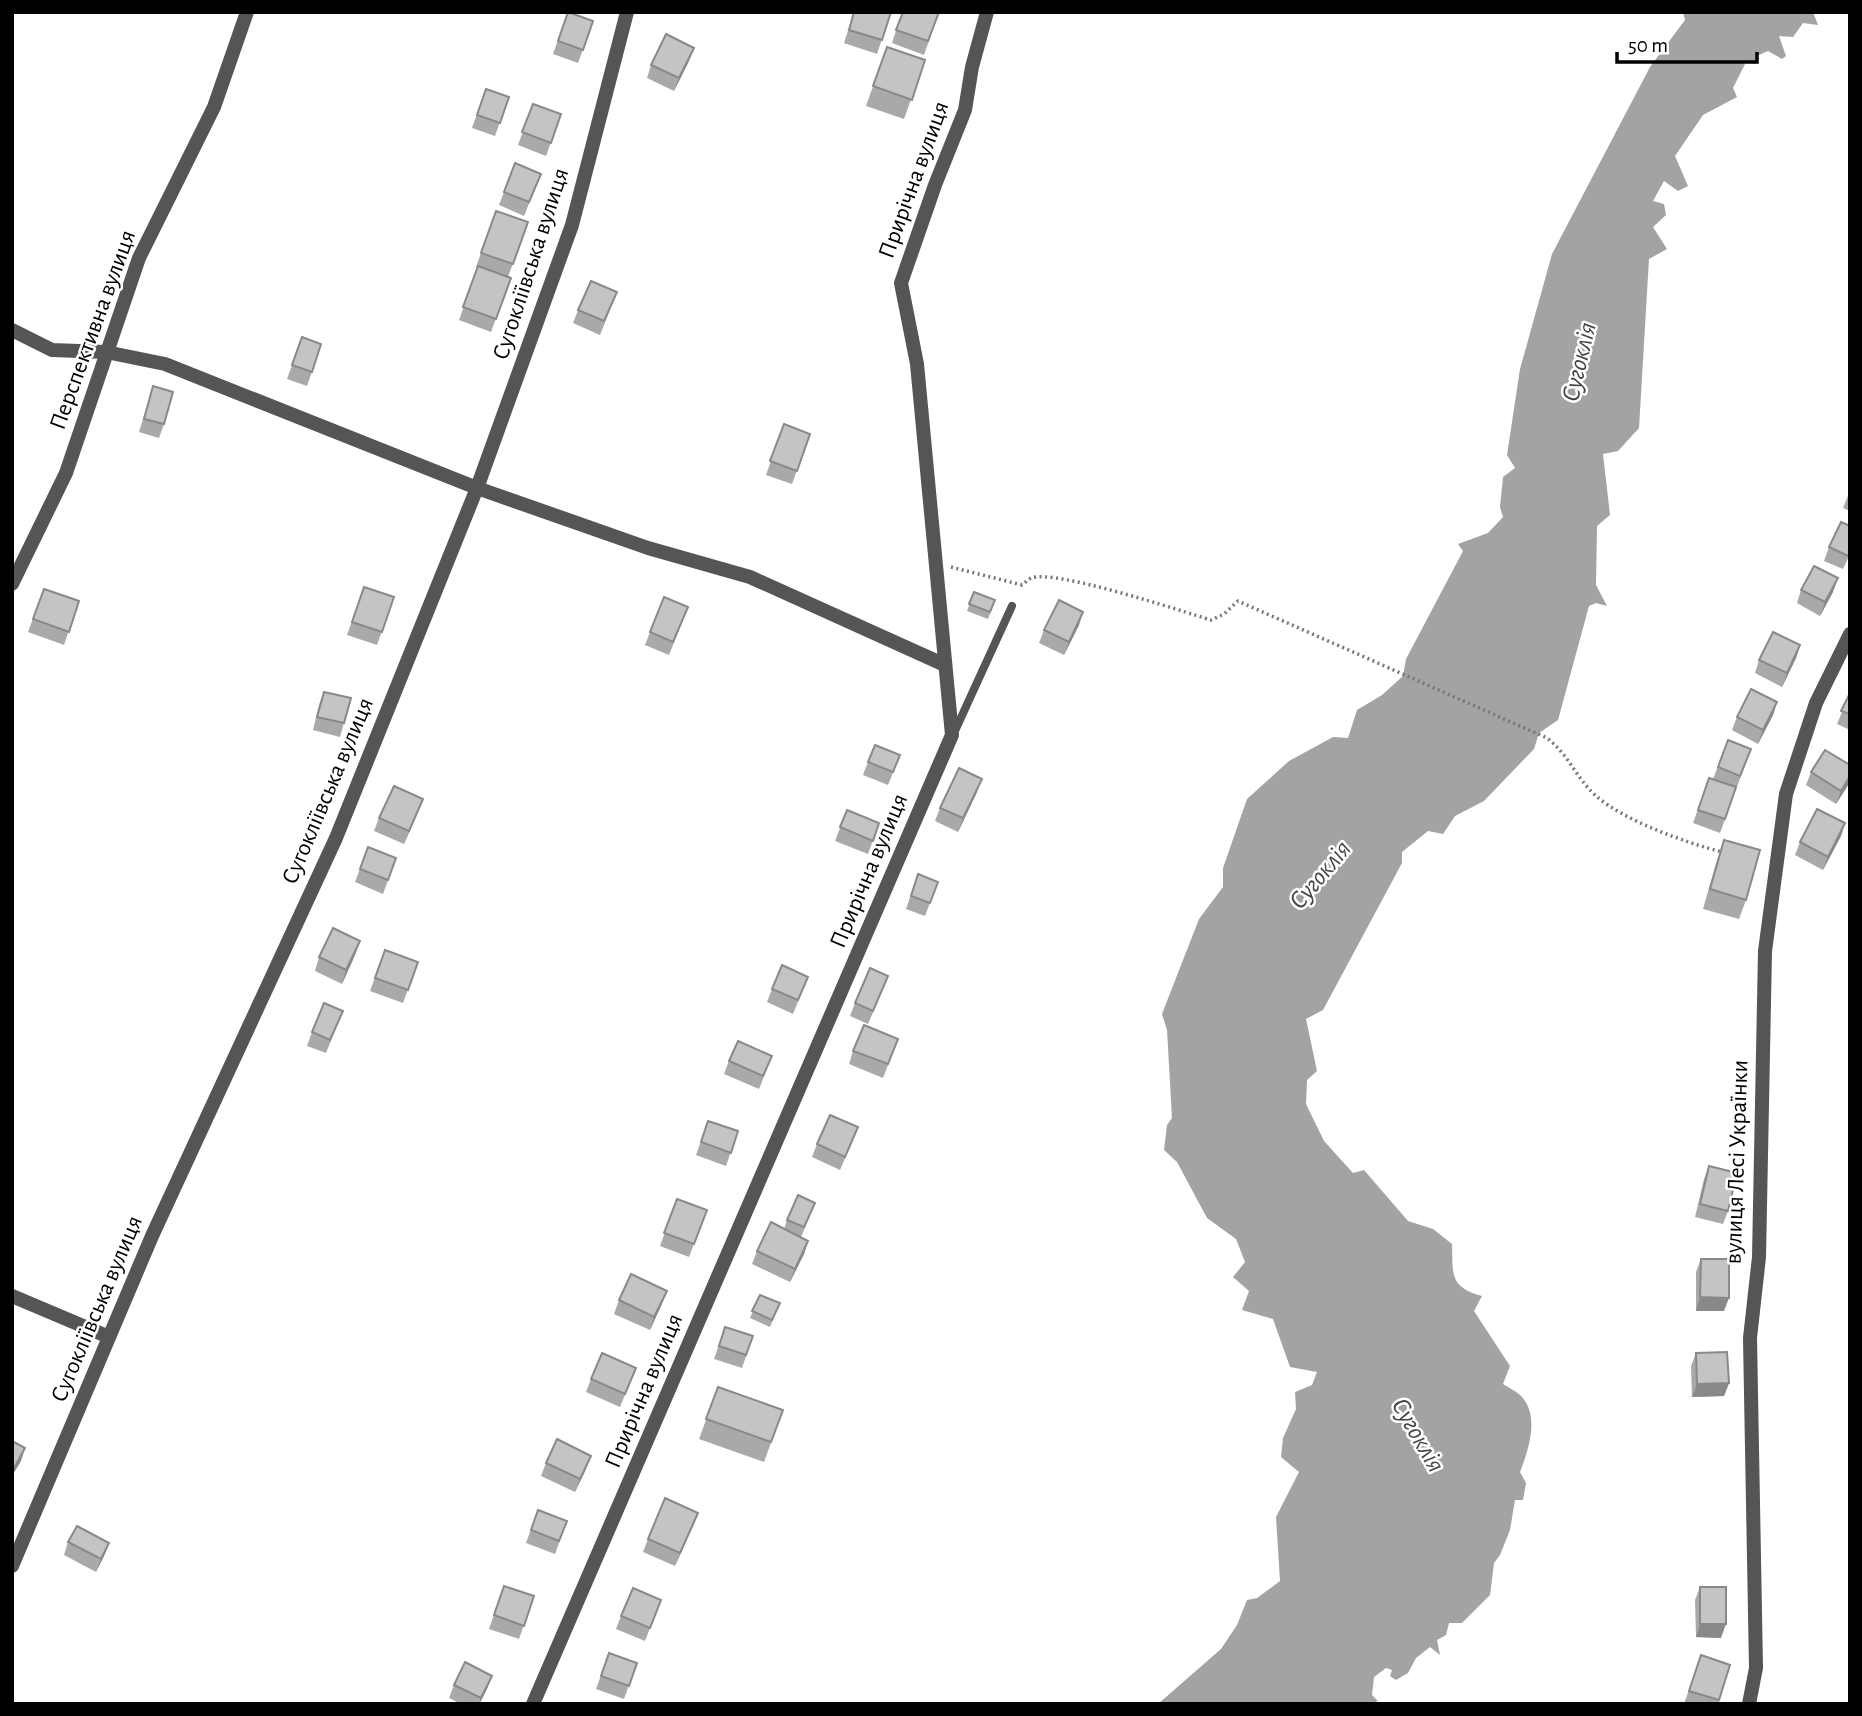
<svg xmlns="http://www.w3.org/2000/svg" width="1862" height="1716" font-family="'Alegreya Sans',sans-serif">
<rect width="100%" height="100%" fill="#fff"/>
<!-- water -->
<path fill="#a3a3a3" d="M1683 12H1813L1818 25 1803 23 1793 37 1779 36 1786 56 1782 59 1768 51 1757 56 1755 64 1746 62 1733 88 1737 97 1703 115 1675 156 1688 186 1678 191 1664 181 1653 201 1664 204 1666 215 1653 227 1667 249 1649 259 1639 428 1618 451 1603 454 1610 515 1597 526 1596 585 1607 606 1596 603 1589 606 1558 720 1539 733 1534 749 1484 801 1455 816 1443 834 1428 831 1402 852V863L1323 1010 1306 1019 1317 1071 1307 1080 1306 1104 1324 1141 1353 1173 1364 1170 1408 1221 1433 1229 1452 1244C1453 1274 1449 1287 1482 1296L1474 1311 1510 1366 1503 1384C1509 1388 1518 1392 1522 1397 1540 1417 1528 1451 1520 1472L1526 1483 1523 1500H1515L1510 1530 1500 1555 1494 1563 1490 1595 1462 1623H1449L1446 1635 1437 1640 1440 1655 1430 1647 1416 1658 1408 1673 1396 1680 1390 1676 1392 1670 1386 1668 1374 1677 1372 1695 1378 1701 1369 1704H1158L1221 1649 1237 1625 1247 1600 1257 1598 1280 1581 1276 1517 1299 1472 1281 1457 1283 1438 1296 1409 1295 1392 1312 1385 1317 1372 1290 1367 1273 1319 1242 1310 1249 1291 1233 1277 1245 1262 1236 1239 1207 1218 1177 1162 1164 1150 1167 1125 1172 1118 1167 1030 1162 1014 1199 919 1223 887V868L1247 799 1289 761 1333 737 1348 738 1357 710 1382 695 1403 676 1406 659 1463 551 1458 544 1488 533 1503 517 1500 507 1503 477 1515 468 1507 455 1520 369 1552 254 1650 67 1685 20Z"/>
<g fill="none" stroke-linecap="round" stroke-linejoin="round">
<!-- path -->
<path stroke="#777" stroke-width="3.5" stroke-dasharray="2 3.5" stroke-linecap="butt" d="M951 567 1022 585C1025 583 1027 580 1031 578 1055 569 1181 611 1211 620L1224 614 1238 601 1547 738C1569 755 1576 778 1596 796 1625 821 1684 842 1722 852"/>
<!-- lane -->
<path stroke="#555" stroke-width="8" d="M954 733 1012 606"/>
<!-- street -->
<g stroke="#555" stroke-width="14">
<path d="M12 330 52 350 106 352 165 364 477 488 648 548 750 577 945 665"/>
<path d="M12 584 66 473 139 258 214 107 247 12"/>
<path d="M12 1296 109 1337"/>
<path d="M12 1566 152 1236 336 838 477 488 572 225 627 12"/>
<path d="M533 1704 952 735 917 364 901 283 935 185 965 110 972 67 987 12"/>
<path d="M1749 1704 1756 1668 1750 1338 1759 1257 1765 951 1786 794 1816 703 1850 634"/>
</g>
</g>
<!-- wall -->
<g fill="#a9a9a9">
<path d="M568 12 593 21 578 63 553 54Z"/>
<path d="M854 12H891L877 54 844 43Z"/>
<path d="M902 12H939L924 55 892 43Z"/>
<path d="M887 47 925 60 904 119 866 106Z"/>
<path d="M689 61 674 91 647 78 651 65Z"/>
<path d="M486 89 509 97 495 136 472 128Z"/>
<path d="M533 104 561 114 546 156 518 145Z"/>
<path d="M541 174 524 216 499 205 504 192Z"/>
<path d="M496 211 528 222 508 277 511 278 491 332 459 320 478 267H476Z"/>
<path d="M612 305 600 335 573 323 578 310Z"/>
<path d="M302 337 312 372 307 386 287 379Z"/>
<path d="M153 386 164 424 159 438 139 432Z"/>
<path d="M784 424 810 434 792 484 766 475Z"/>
<path d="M1850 491V511L1843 508Z"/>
<path d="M1829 547 1850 554 1843 569 1824 561Z"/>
<path d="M364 587 394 597 377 645 347 635Z"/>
<path d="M44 589 79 601 64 645 28 632Z"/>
<path d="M1801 590 1833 592 1820 616 1797 603Z"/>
<path d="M974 592 995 600 988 619 967 611Z"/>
<path d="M683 620 669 655 645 645 650 632Z"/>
<path d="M1079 625 1064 655 1039 643 1044 630Z"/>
<path d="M1800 645 1796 658 1782 687 1755 673 1759 660Z"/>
<path d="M324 692 344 723 340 737 313 730 319 705Z"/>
<path d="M1850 693V730L1837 724Z"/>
<path d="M1777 702 1773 715 1758 744 1732 730 1737 717Z"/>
<path d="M1728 740 1751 749 1720 833 1693 823 1709 778 1713 779Z"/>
<path d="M868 762 895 768 888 785 863 775Z"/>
<path d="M1811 772 1850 782 1836 804 1806 785Z"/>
<path d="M977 792 958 832 935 821 940 808Z"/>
<path d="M423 799 404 844 374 831 379 818Z"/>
<path d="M847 810 879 823 868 854 835 841Z"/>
<path d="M1845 823 1841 836 1823 870 1795 855 1800 842Z"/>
<path d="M1724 840 1746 900 1739 919 1703 909 1717 860Z"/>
<path d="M368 847 396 858 383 894 355 882Z"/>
<path d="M918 874 938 882 925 916 906 909Z"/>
<path d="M360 941 355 955 342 984 315 971 319 957Z"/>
<path d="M385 950 418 962 403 1003 370 991Z"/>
<path d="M808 977 793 1014 767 1002 772 989Z"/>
<path d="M883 989 868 1024 850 1016 855 1003Z"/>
<path d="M343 1011 326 1053 307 1046 312 1032Z"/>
<path d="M898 1039 883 1078 849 1064 853 1051Z"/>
<path d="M729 1061 767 1069 759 1089 724 1074Z"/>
<path d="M708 1121 738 1131 726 1166 696 1155Z"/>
<path d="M853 1140 840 1170 812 1157 817 1144Z"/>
<path d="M1709 1166 1728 1211 1723 1224 1695 1217 1704 1179Z"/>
<path d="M677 1199 707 1210 689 1257 660 1246Z"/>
<path d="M810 1216 801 1237 808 1241 804 1254 790 1282 752 1264 757 1251 784 1229 787 1220Z"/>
<path d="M1701 1259 1724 1311H1696V1272Z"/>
<path d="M667 1291 650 1330 614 1314 619 1300Z"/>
<path d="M760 1295 780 1303 770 1327 750 1318Z"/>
<path d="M725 1327 753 1336 742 1368 714 1359Z"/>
<path d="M1696 1353 1729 1383 1724 1396 1692 1397 1691 1366Z"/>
<path d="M636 1368 620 1407 586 1392 591 1379Z"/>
<path d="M718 1387 783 1410 764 1462 699 1439Z"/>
<path d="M546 1463 586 1469 575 1492 541 1476Z"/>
<path d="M538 1510 567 1521 555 1554 526 1543Z"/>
<path d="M698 1513 675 1566 643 1552 648 1539Z"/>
<path d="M68 1542 109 1543 104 1556 96 1572 64 1555Z"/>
<path d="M504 1586 534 1596 519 1639 489 1629Z"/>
<path d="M1700 1587 1721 1638 1696 1637 1695 1600Z"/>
<path d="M661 1600 645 1641 616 1629 621 1616Z"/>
<path d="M609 1653 637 1663 624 1699 596 1689Z"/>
<path d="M1701 1655 1730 1665 1718 1704H1684Z"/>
<path d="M492 1676 480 1704H461L449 1698 454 1685Z"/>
</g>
<!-- shaded-wall -->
<g fill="#898989">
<path d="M694 48 689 61 674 91 679 78Z"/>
<path d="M1838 578 1833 592 1820 616 1825 602Z"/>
<path d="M1083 612 1079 625 1064 655 1069 642Z"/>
<path d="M1800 645 1796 658 1782 687 1787 673Z"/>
<path d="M1777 702 1773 715 1758 744 1763 730Z"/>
<path d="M1850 776V782L1836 804 1841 791Z"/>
<path d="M982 779 977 792 958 832 963 818Z"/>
<path d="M423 799 418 812 404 844 409 831Z"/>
<path d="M1845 823 1841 836 1823 870 1828 857Z"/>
<path d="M360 941 355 955 342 984 346 970Z"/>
<path d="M808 1241 804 1254 790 1282 795 1269Z"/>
<path d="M667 1291 662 1304 650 1330 654 1317Z"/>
<path d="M1700 1297 1729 1298 1724 1311H1696Z"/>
<path d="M1729 1383 1724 1396 1692 1397 1697 1384Z"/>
<path d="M25 1448 21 1461 12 1476V1472Z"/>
<path d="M591 1456 586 1469 575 1492 580 1479Z"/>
<path d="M698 1513 693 1526 675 1566 680 1553Z"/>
<path d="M109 1543 104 1556 96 1572 101 1559Z"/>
<path d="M1700 1624H1726L1721 1638 1696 1637Z"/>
<path d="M492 1676 487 1689 479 1704 481 1698Z"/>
</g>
<!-- building -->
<g fill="#c4c4c4" stroke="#898989" stroke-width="2">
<path d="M568 12 593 21 583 50 558 41Z"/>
<path d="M854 12H891L882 40 849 30Z"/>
<path d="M903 12H939L928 41 896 30Z"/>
<path d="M666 34 694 48 679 78 651 65Z"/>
<path d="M887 47 925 60 912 100 873 86Z"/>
<path d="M486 89 509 97 500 123 477 115Z"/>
<path d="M533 104 561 114 551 143 522 132Z"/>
<path d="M515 163 541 174 529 202 504 192Z"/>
<path d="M496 211 528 222 513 264 481 253Z"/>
<path d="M478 266 511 278 496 319 463 307Z"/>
<path d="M591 281 617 292 604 321 578 310Z"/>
<path d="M302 337 321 344 312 372 292 365Z"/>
<path d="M153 386 173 392 164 424 144 419Z"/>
<path d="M784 424 810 434 797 471 770 461Z"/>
<path d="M1841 522 1850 526V552L1848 556 1829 547Z"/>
<path d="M1814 566 1838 578 1825 602 1801 590Z"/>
<path d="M364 587 394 597 382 632 352 622Z"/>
<path d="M44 589 79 601 69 632 33 619Z"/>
<path d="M974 592 995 600 990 612 969 604Z"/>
<path d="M664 597 688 607 673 642 650 632Z"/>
<path d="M1059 600 1083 612 1069 642 1044 630Z"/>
<path d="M1773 632 1800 645 1787 673 1759 660Z"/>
<path d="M1751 689 1777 702 1763 730 1737 717Z"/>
<path d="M324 692 351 698 344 723 317 717Z"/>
<path d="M1850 693V714L1841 711Z"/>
<path d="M1728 740 1751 749 1740 776 1718 767Z"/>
<path d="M875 745 900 755 893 772 868 762Z"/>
<path d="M1825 750 1850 765V776L1841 791 1811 772Z"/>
<path d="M959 768 982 779 963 818 940 808Z"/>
<path d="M1709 778 1736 787 1725 819 1698 810Z"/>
<path d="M394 786 423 799 409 831 379 818Z"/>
<path d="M1817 809 1845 823 1828 857 1800 842Z"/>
<path d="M847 810 879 823 873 841 840 827Z"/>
<path d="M1724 840 1760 850 1746 900 1710 889Z"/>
<path d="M368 847 396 858 388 880 360 869Z"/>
<path d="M918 874 938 882 930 903 911 896Z"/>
<path d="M333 928 360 941 346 970 319 957Z"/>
<path d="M385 950 418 962 408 990 375 978Z"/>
<path d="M782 965 808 977 798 1000 772 989Z"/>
<path d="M870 968 888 976 873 1011 855 1003Z"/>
<path d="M324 1003 343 1011 330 1040 312 1032Z"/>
<path d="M864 1025 898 1039 888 1064 853 1051Z"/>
<path d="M738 1041 772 1056 763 1076 729 1061Z"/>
<path d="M830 1115 858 1127 845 1157 817 1144Z"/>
<path d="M708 1121 738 1131 731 1153 701 1142Z"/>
<path d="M1709 1166 1737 1173 1728 1211 1700 1204Z"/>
<path d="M798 1195 815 1203 804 1227 787 1220Z"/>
<path d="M677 1199 707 1210 694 1244 664 1233Z"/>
<path d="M771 1222 808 1241 795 1269 757 1251Z"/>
<path d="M1701 1259H1729V1298L1700 1297Z"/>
<path d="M631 1274 667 1291 654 1317 619 1300Z"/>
<path d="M760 1295 780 1303 772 1320 752 1311Z"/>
<path d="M725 1327 753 1336 746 1355 719 1346Z"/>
<path d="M1727 1352 1729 1383 1697 1384 1696 1353Z"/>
<path d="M602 1353 636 1368 625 1394 591 1379Z"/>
<path d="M718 1387 783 1410 771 1442 706 1419Z"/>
<path d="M557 1439 591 1456 580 1479 546 1463Z"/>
<path d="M12 1441 25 1448 12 1472Z"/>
<path d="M665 1498 698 1513 680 1553 648 1539Z"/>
<path d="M538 1510 567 1521 559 1541 531 1530Z"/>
<path d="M77 1526 109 1543 101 1559 68 1542Z"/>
<path d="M504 1586 534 1596 524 1626 494 1615Z"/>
<rect x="1700" y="1587" width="26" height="37"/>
<path d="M633 1588 661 1600 650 1628 621 1616Z"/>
<path d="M609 1653 637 1663 629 1686 601 1676Z"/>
<path d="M1701 1655 1730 1665 1719 1700 1689 1691Z"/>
<path d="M465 1662 492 1676 481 1698 454 1685Z"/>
</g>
<g text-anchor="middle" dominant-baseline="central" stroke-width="5" stroke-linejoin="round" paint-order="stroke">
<!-- street labels -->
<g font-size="24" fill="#000" stroke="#fff">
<text transform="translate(914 180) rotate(-70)">Прирічна вулиця</text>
<text transform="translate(531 264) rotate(-72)">Сугокліївська вулиця</text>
<text transform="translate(93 330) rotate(-70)">Перспективна вулиця</text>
<text transform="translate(328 791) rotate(-67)">Сугокліївська вулиця</text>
<text transform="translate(869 871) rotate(-67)">Прирічна вулиця</text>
<text transform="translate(1737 1162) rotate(-88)">вулиця Лесі Українки</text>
<text transform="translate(97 1309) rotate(-67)">Сугокліївська вулиця</text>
<text transform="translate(644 1391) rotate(-67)">Прирічна вулиця</text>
</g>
<!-- water labels -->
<g font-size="26" font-style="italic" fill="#444" stroke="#fff">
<text transform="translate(1579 362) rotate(-77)">Сугоклія</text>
<text transform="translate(1320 875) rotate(-50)">Сугоклія</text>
<text transform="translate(1418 1435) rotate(60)">Сугоклія</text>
</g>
</g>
<!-- border -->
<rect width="1862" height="1716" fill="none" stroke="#000000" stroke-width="28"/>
<!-- scale -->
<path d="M1617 52v10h140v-10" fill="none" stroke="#000000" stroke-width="3.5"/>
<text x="1628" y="52" font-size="21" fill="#000000" stroke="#ffffff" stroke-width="5" paint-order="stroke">50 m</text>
</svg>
